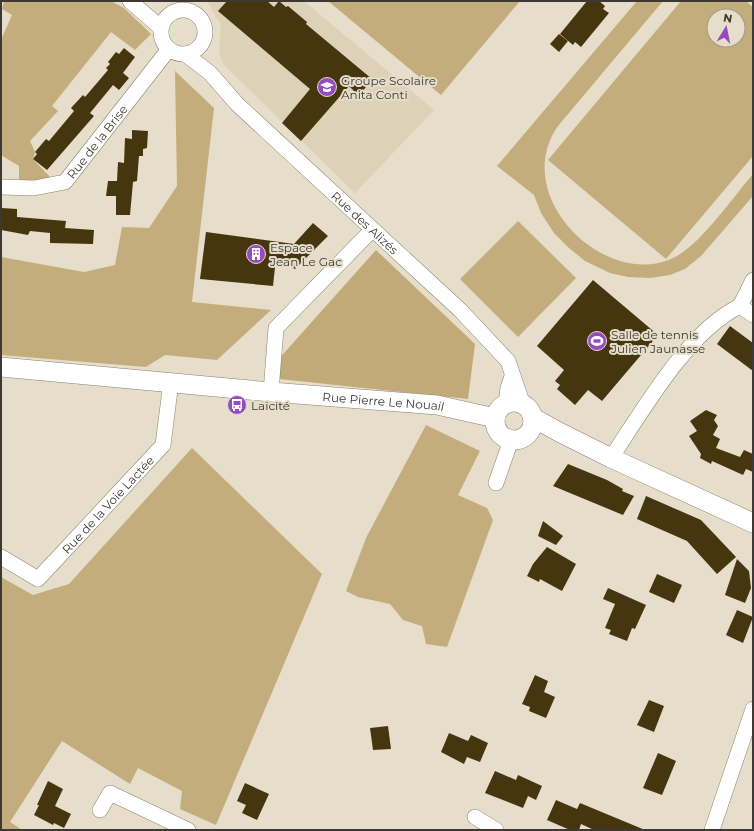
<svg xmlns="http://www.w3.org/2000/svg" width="754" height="831" font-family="Montserrat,sans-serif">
<rect width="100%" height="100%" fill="#e6deca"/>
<!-- built -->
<path fill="#ddd2b7" d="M207 1H304L434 110 355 193 224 65 219 54 221 25Z"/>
<!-- green -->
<g fill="#c3ad7c" fill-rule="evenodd">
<path d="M4 1H111L124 8 151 34 135 50 111 32 52 106 58 111 30 141 35 152 33 159 52 179 19 181V166L1 155V40L12 15 2 9Z"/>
<path d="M328 1H520L441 95Z"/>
<path d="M637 1H663L558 126C508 197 609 294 677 256 702 242 734 196 753 174V196L701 256 685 269 670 275 650 278 628 277 610 273 585 261 569 248 554 233 541 213 534 195 497 166Z"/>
<path d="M681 1H746L753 7V156L666 259 548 160ZM714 16H738V40H714Z"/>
<path d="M175 71 214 108 192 302 271 310 217 360 165 355 146 367 1 355V257L84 272 115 265 122 227 149 228 177 186Z"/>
<path d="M518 221 576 278 518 337 460 279Z"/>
<path d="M426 425 480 451 458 495 487 508 493 520 447 647 426 644 422 626 403 620 390 604 358 597 346 591 366 538Z"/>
<path d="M192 448 322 574 216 825 180 809 182 791 138 768 130 784 62 741 10 822 22 830H1V577L33 595 69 584Z"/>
</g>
<!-- forest -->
<path fill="#c1aa77" d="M376 250 475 344 468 399 279 379 276 362Z"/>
<!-- building -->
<g fill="#46360f">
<path d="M227 1H267L274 7 279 1 286 7 288 6 307 22 306 24 372 79 359 96 349 86 301 141 282 123 310 89 218 11Z"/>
<path d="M587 1H599L605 6 603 9 609 13 581 47 575 42 573 45 560 34Z"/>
<path d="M559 34 568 41 559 52 550 44Z"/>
<path d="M124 48 135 57 123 73 129 78 119 90 113 85 90 113 94 116 47 170 33 159 37 154 35 152 46 139 49 141 74 111 71 108 83 95 85 97 108 70 106 68 110 64 108 62 116 52 119 54Z"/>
<path d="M132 130 148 131 147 148 143 149V156H139L137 181 133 182 130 215H116V196H106L108 181H117L118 162 124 163 125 138 132 139Z"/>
<path d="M2 208 17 209V217L66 221 65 228 94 230 93 244 50 243V233L30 231 28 235 1 230Z"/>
<path d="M313 223 328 236 295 269 276 258 273 286 200 279 206 232 294 244Z"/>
<path d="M593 280 658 335 602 401 588 390 575 405 557 389 560 385 555 381 564 370 537 346Z"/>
<path d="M730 326 753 343V371L717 344Z"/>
<path d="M706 410 717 415 714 420 718 426 713 435 720 439 716 448 740 457 744 450 753 454V472L746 469 743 475 712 461 711 464 700 458 701 454 689 436 697 431 690 421Z"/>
<path d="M568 464 607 480 623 489 622 491 634 496 623 515 553 486Z"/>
<path d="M646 496 701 520 736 557 717 574 687 541 637 519Z"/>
<path d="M543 521 563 536 556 545 538 536Z"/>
<path d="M547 547 576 564 562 591 540 579 539 582 527 576 533 564Z"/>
<path d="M737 559 749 571 751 588 745 603 725 595Z"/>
<path d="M657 574 682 585 674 603 649 592Z"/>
<path d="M608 588 646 605 635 629 632 628 627 641 609 634 611 630 605 628 615 604 603 599Z"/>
<path d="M737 610 753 617 743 643 726 635Z"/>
<path d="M535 675 548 681 544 692 555 697 546 718 529 711 530 707 522 704Z"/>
<path d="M649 700 664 706 654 732 637 725Z"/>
<path d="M388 726 391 749 373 750 370 728Z"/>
<path d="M449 733 468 741 471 735 488 743 480 762 467 757 464 764 441 752Z"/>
<path d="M658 753 676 761 662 795 643 788Z"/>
<path d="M495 771 516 780 518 775 542 786 536 800 528 796 523 808 485 793Z"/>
<path d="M48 781 63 789 55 806 71 814 64 828 54 823 53 825 34 815 39 805H37Z"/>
<path d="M245 783 269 794 257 820 242 813 246 805 237 801Z"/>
<path d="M556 800 577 809 580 803 645 830H594L581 824 579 830H570L547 820Z"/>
</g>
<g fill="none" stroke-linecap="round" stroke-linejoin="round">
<!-- minor casing -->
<g stroke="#89816f" stroke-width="16">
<g id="minor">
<path d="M130 1 161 28"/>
<circle cx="183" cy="32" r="22"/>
<path id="s1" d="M185 54 210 73 237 104 460 310 508 361 523 405"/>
<path id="s2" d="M1 187 34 188 65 182 169 49"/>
<path d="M740 306 753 280"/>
<path d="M271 392 276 328 372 230"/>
<path d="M506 404 508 388 512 376"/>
<path d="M611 458C643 410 688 331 740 306L753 315"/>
<path d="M496 483 511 440"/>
<path id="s3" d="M1 557 38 579 163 445 171 382"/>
<path d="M100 810 110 793 188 830"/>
<path d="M475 817 496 830"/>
<path d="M712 830 753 709"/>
</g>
</g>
<!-- tertiary casing -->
<g stroke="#89816f" stroke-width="20">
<g id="tertiary">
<path id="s4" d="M1 367 271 392 437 405 495 418"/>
<circle cx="514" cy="421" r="19"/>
<path d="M532 417 559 432 611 458 753 523"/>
</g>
</g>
<!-- minor -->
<use href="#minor" stroke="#fff" stroke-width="15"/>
<!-- tertiary -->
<use href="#tertiary" stroke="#fff" stroke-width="19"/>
</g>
<!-- icons -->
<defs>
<g id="school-disc" transform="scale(1)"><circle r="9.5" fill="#964cbf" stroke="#e6deca"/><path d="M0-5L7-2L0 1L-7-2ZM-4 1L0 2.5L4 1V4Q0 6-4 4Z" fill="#fff"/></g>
<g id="building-disc" transform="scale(1)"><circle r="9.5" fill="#964cbf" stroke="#e6deca"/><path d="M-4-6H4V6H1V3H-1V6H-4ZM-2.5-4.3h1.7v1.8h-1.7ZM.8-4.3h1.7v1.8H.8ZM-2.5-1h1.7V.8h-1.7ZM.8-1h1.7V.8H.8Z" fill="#fff"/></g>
<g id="stadium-disc" transform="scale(1)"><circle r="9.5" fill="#964cbf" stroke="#e6deca"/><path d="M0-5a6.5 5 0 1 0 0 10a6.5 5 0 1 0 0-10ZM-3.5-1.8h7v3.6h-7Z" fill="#fff"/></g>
<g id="bus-disc" transform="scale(1)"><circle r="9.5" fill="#964cbf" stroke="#e6deca"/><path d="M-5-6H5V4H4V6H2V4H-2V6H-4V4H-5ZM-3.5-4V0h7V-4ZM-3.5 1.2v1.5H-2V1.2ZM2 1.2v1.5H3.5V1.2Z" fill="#fff"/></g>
</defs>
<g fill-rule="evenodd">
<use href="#school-disc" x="327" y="87"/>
<use href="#building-disc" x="256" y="254"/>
<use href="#stadium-disc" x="597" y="341"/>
<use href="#bus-disc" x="237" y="405"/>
</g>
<g text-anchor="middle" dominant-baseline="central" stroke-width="4" stroke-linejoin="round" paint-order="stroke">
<!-- poi labels -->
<g font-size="12" fill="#3d3932" stroke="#e6deca" text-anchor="start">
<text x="341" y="80">Groupe Scolaire<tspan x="341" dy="14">Anita Conti</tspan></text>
<text x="270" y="247">Espace<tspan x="270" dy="14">Jean Le Gac</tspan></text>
<text x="611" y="334">Salle de tennis<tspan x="611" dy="14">Julien Jaunasse</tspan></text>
<text x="251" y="405">Laïcité</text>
</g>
<!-- street labels -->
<g font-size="12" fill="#3d3932" stroke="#e6deca">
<text stroke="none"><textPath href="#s2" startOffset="116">Rue de la Brise</textPath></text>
<text stroke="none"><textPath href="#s1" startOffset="247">Rue des Alizés</textPath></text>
<text stroke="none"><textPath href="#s4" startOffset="384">Rue Pierre Le Nouail</textPath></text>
<text stroke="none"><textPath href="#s3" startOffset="145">Rue de la Voie Lactée</textPath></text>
</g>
</g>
<!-- border -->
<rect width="754" height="831" fill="none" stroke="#3d3932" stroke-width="4"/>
<!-- north arrow -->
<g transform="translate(726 28) rotate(10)"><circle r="19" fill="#e6deca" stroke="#a29c8d"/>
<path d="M0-3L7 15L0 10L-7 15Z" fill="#964cbf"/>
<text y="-6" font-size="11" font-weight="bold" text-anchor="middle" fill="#3d3932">N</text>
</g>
</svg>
